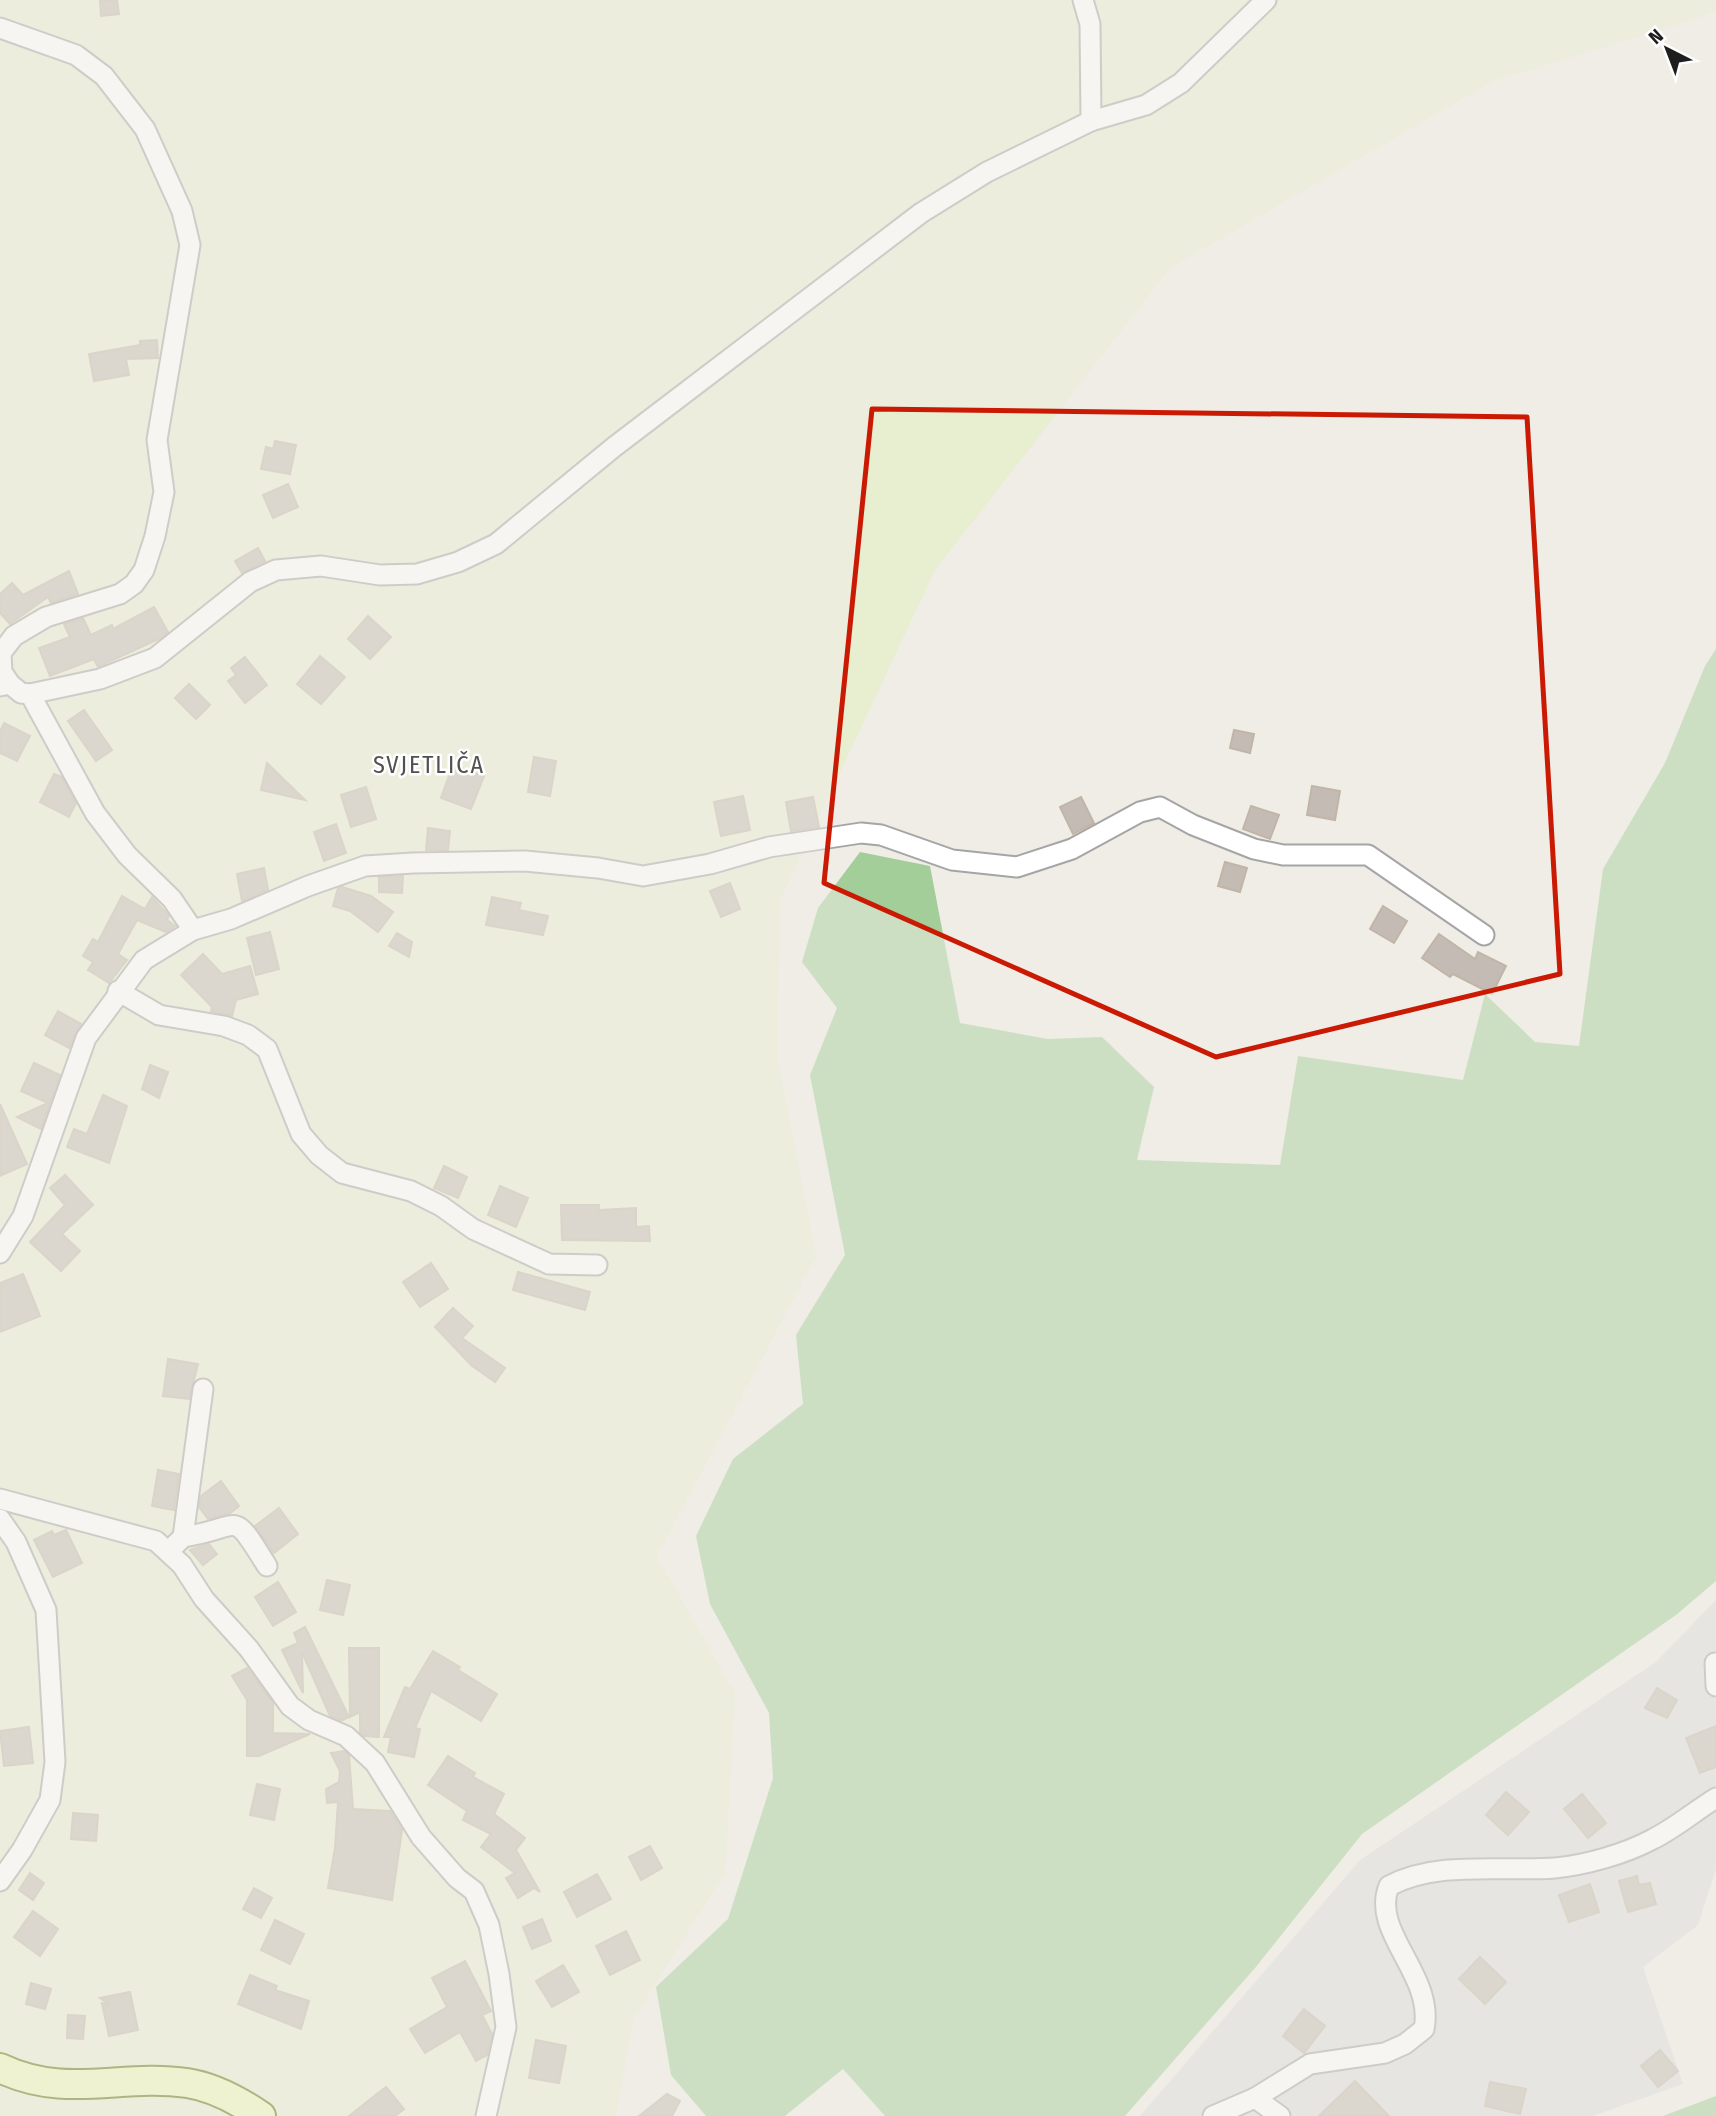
<svg xmlns="http://www.w3.org/2000/svg" width="1716" height="2116" font-family="'Fira Sans Condensed',sans-serif">
<rect width="100%" height="100%" fill="#efede5"/>
<!-- residential -->
<path fill="#dcdcdb" d="M1716 1600V1869L1698 1925 1643 1967 1683 2084 1593 2116H1140L1360 1860 1656 1662Z"/>
<!-- farmland -->
<path fill="#e8eed0" d="M0 0H1716V10L1695 19 1493 81 1170 268 935 570 780 900 777 1054 816 1257 657 1556 735 1694 725 1872 633 2020 616 2116H0Z"/>
<!-- forest -->
<g fill="#a3ce9a">
<path d="M1716 649V1581L1676 1615 1362 1834 1255 1968 1125 2116H885L843 2069 785 2116H706L671 2075 656 1987 728 1919 773 1778 769 1713 710 1604 696 1536 733 1459 803 1404 796 1335 845 1255 810 1075 837 1008 802 962 818 908 860 852 930 866 960 1023 1048 1039 1102 1037 1154 1087 1137 1160 1280 1165 1298 1056 1463 1080 1485 994 1535 1042 1579 1046 1603 869 1665 763 1705 666Z"/>
<path d="M1716 2096V2116H1663Z"/>
</g>
<!-- building -->
<g fill="#c4bcb4" stroke="#c1b5a7" stroke-width="2">
<path d="M100 0H117L119 14 101 16Z"/>
<path d="M157 340 158 358 126 359 129 375 94 381 89 354 140 345V341Z"/>
<path d="M275 441 296 445 290 474 261 469 266 447 273 449Z"/>
<path d="M288 484 298 507 273 518 263 495Z"/>
<path d="M258 548 265 561 242 573 235 561Z"/>
<path d="M69 571 78 594 51 603 48 597 10 624 0 613V594L12 583 23 595Z"/>
<path d="M154 607 168 632 159 639 98 667 94 659 50 676 39 648 70 637 64 624 83 618 91 635 112 625 113 629Z"/>
<path d="M368 616 391 637 370 659 348 639Z"/>
<path d="M320 656 345 677 321 704 297 684Z"/>
<path d="M245 657 267 685 245 703 228 681 236 675 231 668Z"/>
<path d="M189 684 210 705 196 719 175 698Z"/>
<path d="M84 710 112 750 96 761 68 721Z"/>
<path d="M4 723 30 736 17 761 0 753V732Z"/>
<path d="M1234 730 1254 734 1250 753 1230 748Z"/>
<path d="M534 757 556 761 550 796 528 792Z"/>
<path d="M267 763 305 800 261 790Z"/>
<path d="M453 765 484 776 471 809 441 798Z"/>
<path d="M54 774 62 777 76 803 69 817 40 802Z"/>
<path d="M1312 786 1340 791 1335 820 1307 815Z"/>
<path d="M366 787 376 819 351 827 341 795Z"/>
<path d="M743 796 750 830 721 836 714 802Z"/>
<path d="M813 797 819 827 791 831 786 802Z"/>
<path d="M1081 797 1094 823 1073 834 1060 807Z"/>
<path d="M1251 806 1279 815 1270 839 1243 829Z"/>
<path d="M336 824 346 853 324 861 314 832Z"/>
<path d="M428 828 450 831 448 850H426Z"/>
<path d="M1225 862 1247 868 1240 892 1218 886Z"/>
<path d="M264 868 268 890 242 901 237 874Z"/>
<path d="M403 876 402 893 379 892V877Z"/>
<path d="M730 883 740 909 721 917 710 891Z"/>
<path d="M342 887 371 896 393 912 378 932 350 911 333 906 338 888Z"/>
<path d="M122 896 145 909 152 897 169 916 167 920 175 926 166 932 137 920 118 954 127 960 109 983 88 970 93 962 83 956 93 939 98 942Z"/>
<path d="M492 897 521 903 519 910 548 916 543 935 486 925Z"/>
<path d="M1383 906 1407 921 1394 943 1370 929Z"/>
<path d="M270 932 279 969 256 975 247 938Z"/>
<path d="M397 933 412 942 409 957 389 946Z"/>
<path d="M1439 934 1475 959 1478 952 1506 966 1492 994 1453 974 1450 977 1422 958Z"/>
<path d="M203 954 222 974 250 966 258 994 236 1000 232 1016 211 1011 212 1007 181 975Z"/>
<path d="M58 1011 81 1024 69 1048 45 1035Z"/>
<path d="M34 1063 60 1075 41 1129 17 1117 48 1103 21 1091Z"/>
<path d="M150 1065 168 1072 159 1098 142 1089Z"/>
<path d="M103 1095 127 1106 109 1163 67 1147 74 1129 87 1134Z"/>
<path d="M0 1104 27 1164 0 1176Z"/>
<path d="M444 1166 467 1177 458 1198 434 1188Z"/>
<path d="M65 1175 93 1205 62 1234 80 1251 61 1271 30 1242 65 1205 50 1188Z"/>
<path d="M500 1186 528 1198 516 1227 488 1215Z"/>
<path d="M561 1205H599V1210L636 1208V1227L649 1226 650 1241 562 1240Z"/>
<path d="M431 1263 448 1289 420 1307 403 1282Z"/>
<path d="M518 1272 590 1292 585 1310 513 1290Z"/>
<path d="M23 1274 40 1316 0 1332V1283Z"/>
<path d="M453 1308 473 1326 462 1338 505 1368 495 1382 471 1365 435 1327Z"/>
<path d="M168 1359 198 1364 189 1399 163 1396Z"/>
<path d="M158 1470 179 1474 174 1510 152 1506Z"/>
<path d="M221 1481 239 1506 229 1514 208 1519 199 1507 201 1496Z"/>
<path d="M279 1508 298 1534 274 1553 255 1526Z"/>
<path d="M66 1530 82 1563 53 1577 34 1540 52 1531 54 1535Z"/>
<path d="M209 1544 217 1554 203 1565 190 1550Z"/>
<path d="M327 1580 350 1585 343 1615 320 1610Z"/>
<path d="M278 1582 296 1612 273 1626 255 1597Z"/>
<path d="M305 1627 349 1717 341 1721 330 1716 302 1652 303 1693 282 1650 298 1643 294 1633Z"/>
<path d="M349 1648H379V1737L364 1736 360 1732V1712L350 1717Z"/>
<path d="M433 1651 460 1667 458 1670 497 1694 481 1721 431 1691 415 1728 420 1729 414 1757 388 1752 391 1737H384L405 1687 410 1689Z"/>
<path d="M247 1668 273 1703V1733L310 1734 259 1756H247V1700L232 1676Z"/>
<path d="M1657 1688 1677 1700 1667 1718 1645 1708Z"/>
<path d="M1716 1726V1767L1700 1773 1686 1738Z"/>
<path d="M29 1727 33 1763 4 1766 0 1731Z"/>
<path d="M344 1751 349 1755 353 1809 390 1811 402 1830 392 1900 328 1888 335 1848 338 1802 327 1803 326 1789 339 1782 340 1771 331 1753Z"/>
<path d="M448 1756 475 1773 473 1777 504 1794 494 1814 525 1838 516 1850 540 1892 534 1888 518 1898 506 1878 515 1873 481 1847 491 1834 463 1820 467 1811 428 1785Z"/>
<path d="M257 1784 280 1789 274 1820 250 1815Z"/>
<path d="M1506 1792 1529 1812 1508 1835 1486 1815Z"/>
<path d="M1582 1794 1606 1823 1588 1838 1564 1809Z"/>
<path d="M73 1813 98 1815 96 1841 71 1839Z"/>
<path d="M650 1846 662 1868 641 1880 629 1857Z"/>
<path d="M30 1873 44 1883 33 1900 19 1890Z"/>
<path d="M597 1874 611 1899 577 1917 564 1892Z"/>
<path d="M1637 1876 1639 1885 1650 1883 1656 1904 1628 1912 1619 1881Z"/>
<path d="M1590 1884 1599 1912 1569 1922 1559 1895Z"/>
<path d="M254 1888 272 1898 261 1918 243 1909Z"/>
<path d="M33 1911 58 1929 40 1956 14 1937Z"/>
<path d="M542 1919 551 1941 532 1949 523 1927Z"/>
<path d="M275 1920 304 1934 290 1964 261 1950Z"/>
<path d="M626 1931 640 1960 610 1975 596 1946Z"/>
<path d="M1480 1957 1506 1982 1485 2004 1459 1979Z"/>
<path d="M465 1961 491 2011 482 2015 492 2034 487 2055 476 2061 460 2032 425 2053 410 2029 447 2007 432 1978Z"/>
<path d="M563 1965 579 1992 552 2007 536 1981Z"/>
<path d="M250 1975 277 1986 275 1990 309 2001 301 2029 238 2004Z"/>
<path d="M31 1983 51 1989 45 2009 26 2004Z"/>
<path d="M130 1992 138 2030 109 2036 102 2003 110 2005 100 1998Z"/>
<path d="M1304 2009 1325 2026 1304 2053 1283 2036Z"/>
<path d="M68 2015 85 2016 83 2039 67 2038Z"/>
<path d="M536 2040 566 2046 559 2083 529 2078Z"/>
<path d="M1660 2050 1678 2071 1658 2087 1641 2066Z"/>
<path d="M1355 2081 1389 2116H1319Z"/>
<path d="M1490 2082 1526 2089 1520 2114 1485 2106Z"/>
<path d="M386 2087 404 2109 395 2116H349Z"/>
<path d="M667 2094 680 2101 672 2116H639Z"/>
</g>
<g fill="none" stroke-linecap="round" stroke-linejoin="round">
<!-- minor casing -->
<g stroke="#a5a5a5" stroke-width="23">
<g id="minor">
<path d="M1083 0 1090 24 1091 121"/>
<path d="M0 28 76 55 104 76 145 129 182 211 190 245 157 440 164 492 155 536 144 570 134 584 120 594 46 617 14 636 1 653 2 672 10 684"/>
<path d="M0 686 10 684 21 693 30 694 100 679 155 658 250 582 276 570 321 566 380 575 417 574 458 562 496 544 614 447 921 213 987 172 1091 121 1146 105 1181 83 1266 0"/>
<path d="M30 694 95 813 127 855 172 899 193 930"/>
<path d="M118 991 159 1015 224 1026 248 1035 267 1049 301 1134 319 1155 342 1173 411 1191 441 1206 473 1229 549 1264 597 1265"/>
<path d="M0 1253 23 1216 86 1038 144 960 193 930 231 919 308 886 365 866 413 863 525 861 598 868 643 876 710 864 769 847 861 833 881 835 952 860 1017 867 1072 849 1140 812 1160 807 1193 825 1254 849 1283 855H1368L1484 935"/>
<path d="M0 1499 156 1541 182 1565 204 1599 249 1649 290 1706 309 1720 346 1736 375 1763 421 1837 457 1878 474 1891 489 1925 499 1974 506 2027 486 2116"/>
<path d="M0 1519 16 1542 46 1610 55 1762 50 1800 22 1850 0 1881"/>
<path d="M183 1537C244 1528 230 1506 267 1566"/>
<path d="M169 1551 183 1537 203 1389"/>
<path d="M1715 1663 1716 1686"/>
<path d="M1255 2098 1280 2116"/>
<path d="M1213 2116 1255 2098 1310 2064 1385 2053 1405 2044 1424 2029C1435 1975 1370 1932 1389 1886 1438 1860 1502 1872 1555 1868 1586 1865 1625 1854 1653 1839 1675 1828 1695 1811 1716 1798"/>
</g>
</g>
<!-- secondary casing -->
<g stroke="#5c7406" stroke-width="32">
<path id="secondary" d="M0 2068C67 2100 121 2073 187 2083 214 2087 239 2101 261 2116"/>
</g>
<!-- minor -->
<use href="#minor" stroke="#fff" stroke-width="19"/>
<!-- secondary -->
<use href="#secondary" stroke="#eef9b9" stroke-width="28"/>
</g>
<!-- marked area -->
<path d="M0 0H1716V2116H0ZM872 409 1527 417 1560 974 1216 1057 824 883Z" fill="#efede5" fill-opacity=".55" fill-rule="evenodd"/>
<path fill="none" stroke="#ca1a03" stroke-width="5" stroke-linejoin="round" d="M872 409 1527 417 1560 974 1216 1057 824 883Z"/>
<g text-anchor="middle" dominant-baseline="central" stroke-width="5" stroke-linejoin="round" paint-order="stroke">
<!-- quarter labels -->
<g font-size="24" letter-spacing="2" fill="#515151" stroke="#fff">
<text x="429" y="765">SVJETLIČA</text>
</g>
</g>
<!-- north arrow -->
<g transform="translate(1667 49) rotate(318)" stroke="#ffffff" stroke-width="5" paint-order="stroke">
<path d="M0-5L12 26L0 18L-12 26Z" fill="#1e1e1e"/>
<text y="-10" font-size="19" font-weight="bold" text-anchor="middle" fill="#1e1e1e">N</text>
</g>
</svg>
